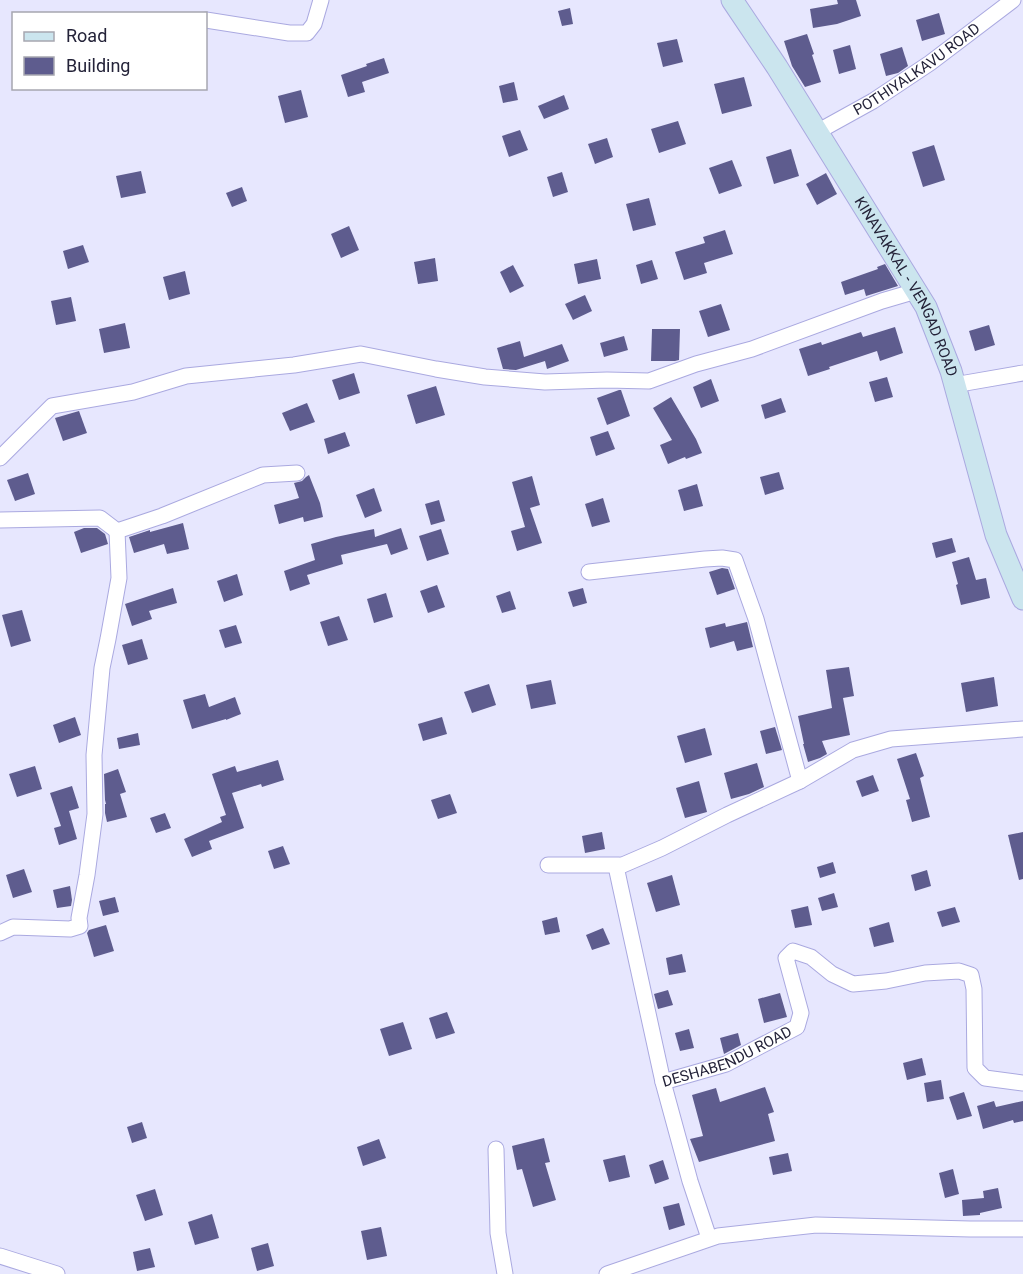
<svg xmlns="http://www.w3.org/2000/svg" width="1023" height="1274" font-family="Roboto,sans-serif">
<rect width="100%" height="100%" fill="#e7e7fe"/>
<!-- building -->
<g fill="#5e5c8e">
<path d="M837 0H856L861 16 837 24 813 28 810 9 838 4Z"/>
<path d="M570 8 573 24 562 26 558 11Z"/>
<path d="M939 13 945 34 922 41 916 20Z"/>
<path d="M807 34 814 54 812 55 821 82 805 87 792 66 784 41Z"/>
<path d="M677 39 683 62 663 67 657 43Z"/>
<path d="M850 45 856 69 839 74 833 50Z"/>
<path d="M902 47 908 66 898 73 886 76 880 54Z"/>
<path d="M384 58 389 73 362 82 365 92 348 97 341 75 367 66 366 64Z"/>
<path d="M744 77 752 106 722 114 714 84Z"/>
<path d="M514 82 518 100 503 103 499 86Z"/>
<path d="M301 90 308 117 285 123 278 96Z"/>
<path d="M564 95 569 109 544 119 538 106Z"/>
<path d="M678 121 686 144 659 153 651 129Z"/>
<path d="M520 130 528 150 509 157 502 136Z"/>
<path d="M607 138 613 157 595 164 588 144Z"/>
<path d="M934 145 945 180 923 187 912 152Z"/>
<path d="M791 149 799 176 774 184 766 157Z"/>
<path d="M732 160 742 186 719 194 709 168Z"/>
<path d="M141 171 146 193 121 198 116 176Z"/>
<path d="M562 172 568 192 553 197 547 177Z"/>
<path d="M826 173 837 194 817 205 806 184Z"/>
<path d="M242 187 247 201 232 207 226 193Z"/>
<path d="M649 198 656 225 633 231 626 204Z"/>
<path d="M349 226 359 250 341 258 331 234Z"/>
<path d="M725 230 733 254 704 263 707 273 684 280 675 252 705 243 703 237Z"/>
<path d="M83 245 89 262 68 269 63 251Z"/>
<path d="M435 258 438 281 418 284 414 262Z"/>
<path d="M597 259 601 279 578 284 574 264Z"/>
<path d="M652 260 658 279 641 284 636 265Z"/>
<path d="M885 264 898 286 866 296 864 289 845 295 841 282 878 269 877 267Z"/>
<path d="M513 265 524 286 510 293 500 272Z"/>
<path d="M185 271 190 294 169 300 163 277Z"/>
<path d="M585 295 592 311 573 320 565 304Z"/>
<path d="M71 297 76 321 56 325 51 301Z"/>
<path d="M721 304 730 330 708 337 699 311Z"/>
<path d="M125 323 130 348 104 353 99 329Z"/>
<path d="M989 325 995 345 975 351 969 331Z"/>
<path d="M895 327 903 353 880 361 877 351 829 367 830 369 808 376 799 349 821 342 822 345 861 332 863 337Z"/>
<path d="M652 329H680L679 360 675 361H651Z"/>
<path d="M624 336 628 350 604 357 600 343Z"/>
<path d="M520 341 524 357 562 344 569 361 547 369 545 361 516 370 503 369 497 348Z"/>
<path d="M354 373 360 393 339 400 332 380Z"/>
<path d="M887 377 893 397 875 402 869 382Z"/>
<path d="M711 379 719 401 701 408 693 387Z"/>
<path d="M436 386 445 415 416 424 407 395Z"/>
<path d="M619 390H621L630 416 607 425 597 398Z"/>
<path d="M671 397 696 439 702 453 686 459 685 457 668 464 660 445 672 440 653 408Z"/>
<path d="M781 398 786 412 765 419 761 405Z"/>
<path d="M307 403 315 422 290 431 282 413Z"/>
<path d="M79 411 87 433 63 441 55 418Z"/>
<path d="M608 431 615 449 596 456 590 437Z"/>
<path d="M345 432 350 446 328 454 324 439Z"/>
<path d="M779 472 784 489 765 495 760 477Z"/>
<path d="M28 473 35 494 15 501 7 480Z"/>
<path d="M309 475 320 503 323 517 304 522 303 517 279 524 274 505 299 498 294 483 302 481 306 477Z"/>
<path d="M532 476 540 505 530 508 542 543 517 551 511 531 525 527 512 482Z"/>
<path d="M697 484 703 506 684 511 678 490Z"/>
<path d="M374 488 382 511 365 518 356 495Z"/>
<path d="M603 498 610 522 592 527 585 504Z"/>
<path d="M439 500 445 521 431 525 425 504Z"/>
<path d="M183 523 189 549 167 554 164 544 134 553 129 537 150 530V532Z"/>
<path d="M84 528H97L105 534 108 544 81 553 74 532Z"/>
<path d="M401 528 408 549 391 555 387 544 341 555 343 564 307 575 310 584 290 591 284 571 315 560 311 544 336 537 374 529 375 537Z"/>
<path d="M441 529 449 554 427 561 419 536Z"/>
<path d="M952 538 956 552 936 558 932 543Z"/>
<path d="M969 557 976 580 986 578 990 598 961 605 956 585 958 584 952 562Z"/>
<path d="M722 568 728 569 735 589 717 595 709 572Z"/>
<path d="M237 574 243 595 224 602 217 581Z"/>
<path d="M437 585 445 607 428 613 420 591Z"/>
<path d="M173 588 177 603 149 611 152 619 132 626 125 604Z"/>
<path d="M583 588 587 603 573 607 568 592Z"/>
<path d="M510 591 516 609 502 613 496 596Z"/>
<path d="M386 593 393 617 374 623 367 599Z"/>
<path d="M22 610 31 641 11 647 2 615Z"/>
<path d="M339 616 348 640 328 646 320 622Z"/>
<path d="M747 622 753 647 737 651 734 641 710 648 705 628 725 623 726 627Z"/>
<path d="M236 625 242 643 225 648 219 630Z"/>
<path d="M142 639 148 659 128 665 122 645Z"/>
<path d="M849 667 854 696 843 698 850 735 822 741 827 754 820 758 808 762 803 744H804L798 716 832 708 826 670Z"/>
<path d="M994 677 998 706 966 712 961 683Z"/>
<path d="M551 680 556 704 531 709 526 685Z"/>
<path d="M489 684 496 705 472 713 464 692Z"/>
<path d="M205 694 209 707 235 697 241 714 226 720V719L192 729 183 700Z"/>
<path d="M75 717 81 735 59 743 53 725Z"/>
<path d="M442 717 447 734 423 741 418 724Z"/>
<path d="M775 727 782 750 766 754 760 731Z"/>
<path d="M705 728 712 755 685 763 677 736Z"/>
<path d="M138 733 140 745 119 749 117 738Z"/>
<path d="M916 753 924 776 920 778 930 817 912 822 906 800 910 799 897 759Z"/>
<path d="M278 760 284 780 262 787 261 784 232 793 244 828 209 841 212 849 192 857 184 839 222 822 220 817 226 815 212 774 235 766 237 772Z"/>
<path d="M757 763 764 787 749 794 731 799 724 773Z"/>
<path d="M35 766 42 789 17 797 9 774Z"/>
<path d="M118 769 126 792 120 794 127 817 107 822 105 813V804H106L105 800 104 774Z"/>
<path d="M873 775 879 791 862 797 856 781Z"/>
<path d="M699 781 707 812 685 818 676 788Z"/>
<path d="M72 786 79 808 69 811 77 839 59 845 54 828 61 826 50 793Z"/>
<path d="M450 794 457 813 438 819 431 800Z"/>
<path d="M165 813 171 828 156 833 150 818Z"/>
<path d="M602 832 605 849 585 853 582 836Z"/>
<path d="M1023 832V879L1019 880 1008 835Z"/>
<path d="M283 846 290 864 274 869 268 851Z"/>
<path d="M833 862 836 873 820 878 817 867Z"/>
<path d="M24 869 32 892 13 898 6 875Z"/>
<path d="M927 870 931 886 915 891 911 875Z"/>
<path d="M672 875 680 905 656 912 647 883Z"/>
<path d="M70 886 72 900 71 906 57 908 53 890Z"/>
<path d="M834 893 838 907 822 911 818 898Z"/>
<path d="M115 897 119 912 103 916 99 901Z"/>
<path d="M808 906 812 925 795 928 791 910Z"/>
<path d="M955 907 960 922 942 927 937 912Z"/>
<path d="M557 917 560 932 545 935 542 921Z"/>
<path d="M889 922 894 942 874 947 869 928Z"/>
<path d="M106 925 114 951 94 957 87 933 89 930Z"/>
<path d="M603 928 610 944 592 950 586 935Z"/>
<path d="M682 954 686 972 669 975 666 958Z"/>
<path d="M668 990 673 1005 658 1009 654 994Z"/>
<path d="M780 993 787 1017 764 1023 758 999Z"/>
<path d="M447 1012 455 1033 436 1039 429 1018Z"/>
<path d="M403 1022 412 1049 389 1056 380 1029Z"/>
<path d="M689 1029 694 1048 680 1051 675 1033Z"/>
<path d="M738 1033 741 1045 724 1054 720 1038Z"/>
<path d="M922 1058 926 1075 907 1080 903 1063Z"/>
<path d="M941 1080 944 1099 927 1102 924 1083Z"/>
<path d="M765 1087 774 1112 768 1114 775 1141 699 1162 690 1139 703 1136 692 1095 716 1088 720 1102Z"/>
<path d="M964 1092 972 1116 957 1120 949 1097Z"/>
<path d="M994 1101 996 1107 1023 1101V1121L1014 1123 1013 1120 983 1129 977 1106Z"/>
<path d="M142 1122 147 1138 132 1143 127 1127Z"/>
<path d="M544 1138 550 1162 545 1163 556 1200 533 1207 522 1169 517 1170 512 1146Z"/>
<path d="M379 1139 386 1158 363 1166 357 1147Z"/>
<path d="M788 1153 792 1171 773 1175 769 1157Z"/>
<path d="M625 1155 630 1177 609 1182 603 1160Z"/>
<path d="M663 1160 669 1179 655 1184 649 1165Z"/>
<path d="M953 1169 959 1194 945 1198 939 1173Z"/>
<path d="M998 1188 1002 1208 980 1213V1215L963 1216 962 1200 984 1198 983 1191Z"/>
<path d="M155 1189 163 1215 145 1221 136 1195Z"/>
<path d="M679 1203 685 1225 669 1230 663 1207Z"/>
<path d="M212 1214 219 1238 195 1245 188 1222Z"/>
<path d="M381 1227 387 1256 367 1260 361 1231Z"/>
<path d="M268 1243 274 1266 257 1271 251 1248Z"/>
<path d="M150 1248 155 1267 137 1271 133 1252Z"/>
</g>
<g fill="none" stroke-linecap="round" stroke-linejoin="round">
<!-- minor casing -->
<g stroke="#aaa9e0" stroke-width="17">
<g id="minor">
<path d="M206 20 289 33H307L314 24 321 0"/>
<path id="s1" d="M817 132 873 101 930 63 1013 0"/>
<path d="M954 385 1023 373"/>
<path d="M0 458 52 406 133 392 186 376 294 365 361 354 436 369 485 377 545 382 607 380 649 381 696 364 752 349 882 301 916 291"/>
<path d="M0 520 100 518 117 531"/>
<path d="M589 572 705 559 722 558 735 560 756 619 800 781"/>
<path d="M548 865H619"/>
<path d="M0 933 13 927 70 929 80 926 79 918 87 875 95 814 94 755 102 668 108 639 119 578 117 531 162 516 263 475 297 473"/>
<path id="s2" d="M663 1082 726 1064 797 1027 801 1013 786 958 793 951 811 957 832 974 853 984 886 981 925 973 959 971 971 975 974 989 975 1068 985 1078 1023 1083"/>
<path d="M496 1149 498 1233 505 1274"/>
<path d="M709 1238 690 1181 663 1082 620 885 617 871 618 867 662 848 727 815 800 781 853 750 891 739 1023 729"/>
<path d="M0 1256 57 1274"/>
<path d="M607 1274 718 1236 816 1225 970 1229H1023"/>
</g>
</g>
<!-- secondary casing -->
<g stroke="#aaa9e0" stroke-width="23">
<g id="secondary">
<path id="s3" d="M732 0 777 67 926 307 951 371 996 535 1023 599"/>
</g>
</g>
<!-- minor -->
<use href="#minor" stroke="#fff" stroke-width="15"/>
<!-- secondary -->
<use href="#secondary" stroke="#cbe5ee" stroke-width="21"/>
</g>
<g text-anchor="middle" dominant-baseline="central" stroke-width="6" stroke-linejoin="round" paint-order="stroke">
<!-- street labels -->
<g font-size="15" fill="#242339" stroke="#fff">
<text stroke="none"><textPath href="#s1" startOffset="118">POTHIYALKAVU ROAD</textPath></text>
<text stroke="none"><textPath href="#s3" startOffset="336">KINAVAKKAL - VENGAD ROAD</textPath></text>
<text stroke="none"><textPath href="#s2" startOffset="69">DESHABENDU ROAD</textPath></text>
</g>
</g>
<!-- legend -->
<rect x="12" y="12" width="195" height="78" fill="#ffffff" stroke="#a7a7b0" stroke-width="1.5"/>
<rect x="24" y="32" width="30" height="9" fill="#cbe5ee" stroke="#a7a7b0" stroke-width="1.5"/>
<text x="66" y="42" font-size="18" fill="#242339">Road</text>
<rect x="24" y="57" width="30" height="18" fill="#5e5c8e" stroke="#a7a7b0" stroke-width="1.5"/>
<text x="66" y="72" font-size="18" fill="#242339">Building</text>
</svg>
